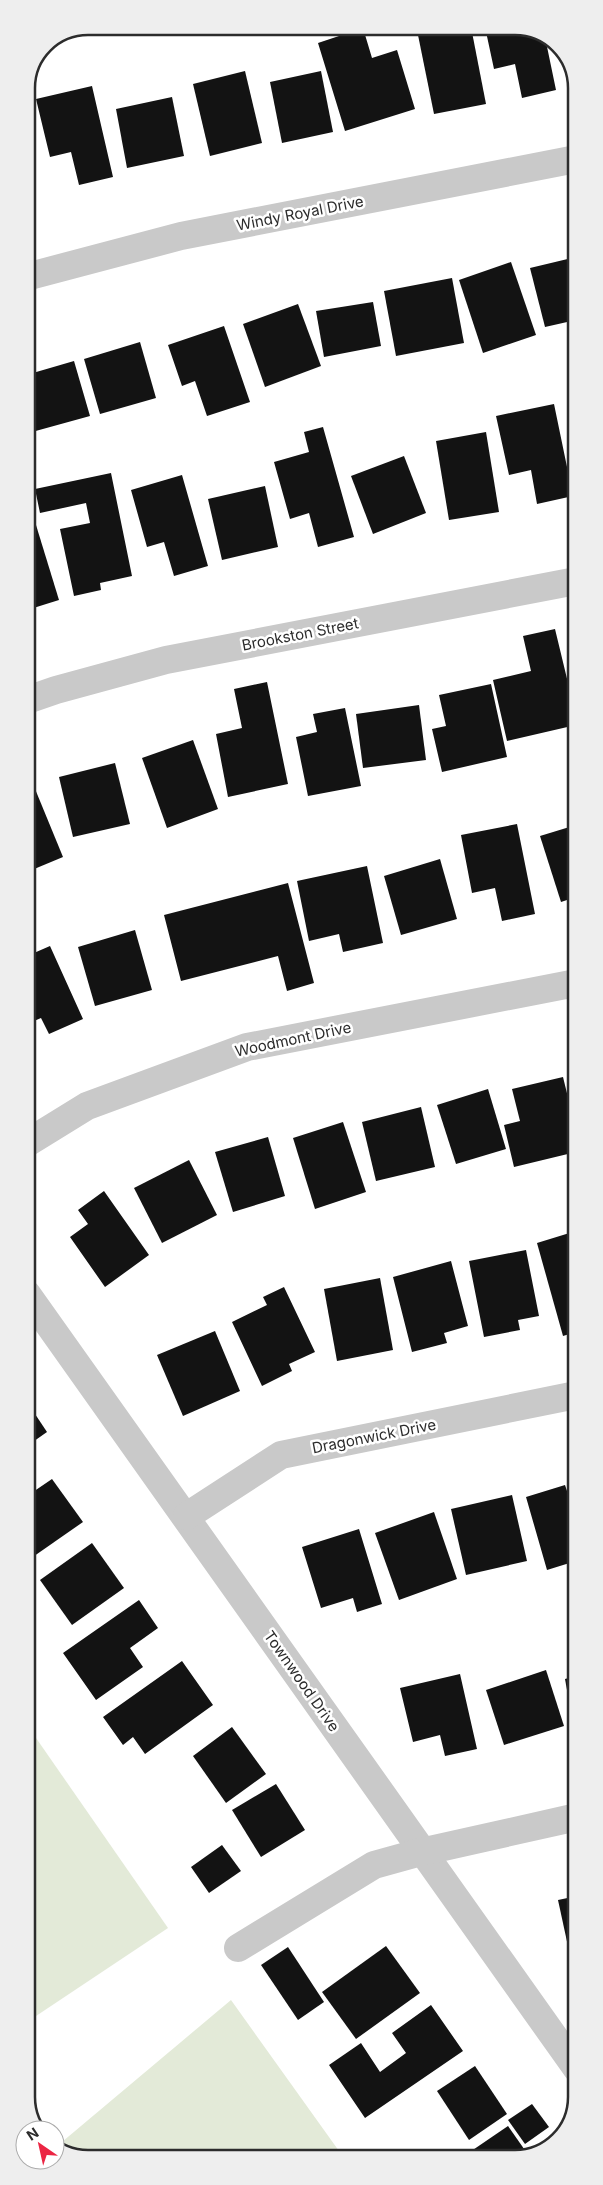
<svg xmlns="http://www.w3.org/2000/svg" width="603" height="2185" font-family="Inter,sans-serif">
<rect width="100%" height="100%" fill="#fff"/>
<!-- green -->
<g fill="#e3ead8">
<path d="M27 1725 168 1928 27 2022Z"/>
<path d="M231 2000 344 2158 84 2159 56 2147Z"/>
</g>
<!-- building -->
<g fill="#131313">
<path d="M460 27H471L486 104 434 114 418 35Z"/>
<path d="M485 27H523L545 37 556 90 522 98 515 64 494 69Z"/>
<path d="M363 28 372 58 397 50 415 109 345 131 318 43Z"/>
<path d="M245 71 262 143 210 156 193 84Z"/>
<path d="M321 71 333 132 282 143 270 82Z"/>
<path d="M92 86 113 177 79 185 71 152 50 157 36 99Z"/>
<path d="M172 97 184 156 127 168 116 109Z"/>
<path d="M26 153 36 189 26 191Z"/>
<path d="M576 257V320L545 327 530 268Z"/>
<path d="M511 262 536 335 483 353 459 280Z"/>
<path d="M452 278 464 343 396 356 384 291Z"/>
<path d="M373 302 381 346 324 357 316 311Z"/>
<path d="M298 304 321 366 265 387 243 324Z"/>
<path d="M224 326 250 402 207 416 195 381 182 386 168 345Z"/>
<path d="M140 342 156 398 100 414 84 359Z"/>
<path d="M74 361 90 416 32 432 26 414V375Z"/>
<path d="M554 404 573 496 537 504 531 470 509 475 496 416Z"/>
<path d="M323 427 354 537 318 547 309 513 290 519 274 462 309 452 304 432Z"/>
<path d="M486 432 499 512 449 520 436 441Z"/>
<path d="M404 456 426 513 373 534 351 476Z"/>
<path d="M111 473 132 576 100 583 101 590 74 596 60 529 90 523 86 503 40 513 35 489Z"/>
<path d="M182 475 208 566 174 576 164 542 147 547 131 490Z"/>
<path d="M265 486 278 547 222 560 208 499Z"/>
<path d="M36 525 59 600 27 610V528Z"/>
<path d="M555 629 576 716V725L507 741 493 680 531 671 523 636Z"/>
<path d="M267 682 288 784 228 797 216 734 242 728 234 689Z"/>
<path d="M491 684 507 757 442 772 432 729 446 726 439 695Z"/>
<path d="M419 705 426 760 363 768 356 714Z"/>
<path d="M345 708 361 786 308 796 296 737 317 732 313 714Z"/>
<path d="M193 740 218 809 167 828 142 758Z"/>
<path d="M115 763 130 824 73 837 59 777Z"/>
<path d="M33 784 63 857 27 872V787Z"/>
<path d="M517 824 535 914 502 921 495 888 472 893 461 835Z"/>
<path d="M576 825V897L561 902 540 836Z"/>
<path d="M440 859 457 919 401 935 384 876Z"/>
<path d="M367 866 383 943 343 952 339 934 309 941 297 881Z"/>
<path d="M288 883 314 983 287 991 278 956 181 981 164 915Z"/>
<path d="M135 930 152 990 95 1006 78 947Z"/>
<path d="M50 946 83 1019 49 1034 41 1018 27 1024V956Z"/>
<path d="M563 1077 576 1130V1152L514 1167 504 1125 520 1121 512 1089Z"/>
<path d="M488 1089 506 1149 456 1164 437 1105Z"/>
<path d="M421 1107 435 1167 376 1181 362 1122Z"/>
<path d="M343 1122 366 1192 315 1209 293 1138Z"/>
<path d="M268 1137 285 1196 233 1212 215 1152Z"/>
<path d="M189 1160 217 1215 162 1243 134 1188Z"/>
<path d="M104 1191 149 1255 105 1287 70 1237 88 1224 78 1210Z"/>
<path d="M576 1231V1332L563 1336 537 1243Z"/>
<path d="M526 1250 539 1316 518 1320 520 1330 484 1337 469 1261Z"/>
<path d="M451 1261 468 1326 444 1333 447 1343 412 1352 393 1277Z"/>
<path d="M380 1278 393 1350 337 1361 324 1289Z"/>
<path d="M284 1287 315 1352 289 1364 292 1371 262 1386 232 1322 267 1305 263 1297Z"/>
<path d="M215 1331 240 1391 183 1416 157 1355Z"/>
<path d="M29 1405 47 1432 27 1446V1406Z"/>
<path d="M52 1479 83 1522 27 1561V1496Z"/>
<path d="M565 1485 569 1497 576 1494V1561L547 1570 526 1497Z"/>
<path d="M512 1495 527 1561 466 1575 451 1509Z"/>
<path d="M434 1512 457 1579 399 1600 375 1533Z"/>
<path d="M359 1529 382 1604 357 1612 353 1598 321 1608 302 1547Z"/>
<path d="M92 1543 124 1588 72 1625 40 1580Z"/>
<path d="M139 1600 158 1628 130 1648 143 1667 96 1700 63 1653Z"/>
<path d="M182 1661 213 1705 145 1754 133 1737 123 1745 103 1717Z"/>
<path d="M546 1670 564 1726 504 1745 486 1690Z"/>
<path d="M460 1674 477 1749 445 1756 440 1735 413 1742 400 1688Z"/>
<path d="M576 1676 577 1728 574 1729 565 1679Z"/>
<path d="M232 1727 266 1774 226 1803 193 1756Z"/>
<path d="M276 1784 305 1830 261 1857 232 1810Z"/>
<path d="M222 1845 241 1871 209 1893 191 1867Z"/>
<path d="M577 1896V1974H574L558 1900Z"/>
<path d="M386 1946 420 1993 356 2039 322 1992Z"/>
<path d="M288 1947 324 2002 298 2020 261 1965Z"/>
<path d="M431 2005 463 2051 365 2118 329 2065 361 2043 380 2072 406 2053 392 2033Z"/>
<path d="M475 2066 507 2114 469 2140 437 2091Z"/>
<path d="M532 2104 549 2127 525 2144 508 2120Z"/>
<path d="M508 2126 529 2156 465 2158 464 2156Z"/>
</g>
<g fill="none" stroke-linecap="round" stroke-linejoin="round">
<!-- minor -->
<g stroke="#c9c9c9" stroke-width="28">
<path d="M26 277 181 236 576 159"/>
<path d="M27 700 56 690 166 660 576 581"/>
<path d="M27 1143 87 1106 247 1047 576 983"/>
<path d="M27 1294C212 1551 392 1812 577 2069"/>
<path d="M187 1516 281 1455 576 1395"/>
<path d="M238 1948 374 1865 421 1852 577 1817"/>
</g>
</g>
<g text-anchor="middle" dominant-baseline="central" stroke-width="5" stroke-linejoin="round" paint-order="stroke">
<!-- street labels -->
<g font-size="15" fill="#2c2c2c" stroke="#fff">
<text transform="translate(300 213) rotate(-11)">Windy Royal Drive</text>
<text transform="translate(300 634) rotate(-11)">Brookston Street</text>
<text transform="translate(293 1039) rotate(-12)">Woodmont Drive</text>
<text transform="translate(374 1436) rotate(-11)">Dragonwick Drive</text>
<text transform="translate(302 1681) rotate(55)">Townwood Drive</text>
</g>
</g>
<!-- crop -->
<path d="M0 0H603V2185H0ZM88 35H515A53 53 0 0 1 568 88V2097A53 53 0 0 1 515 2150H88A53 53 0 0 1 35 2097V88A53 53 0 0 1 88 35Z" fill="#eee" fill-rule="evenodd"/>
<path fill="none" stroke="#2c2c2c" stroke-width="2.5" d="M88 35H515A53 53 0 0 1 568 88V2097A53 53 0 0 1 515 2150H88A53 53 0 0 1 35 2097V88A53 53 0 0 1 88 35Z"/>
<!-- north arrow -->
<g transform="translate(40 2145) rotate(326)"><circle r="24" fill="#ffffff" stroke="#ababab"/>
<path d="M0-4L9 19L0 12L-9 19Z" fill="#eb2543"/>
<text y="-8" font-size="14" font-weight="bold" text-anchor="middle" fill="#2c2c2c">N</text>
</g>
</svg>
